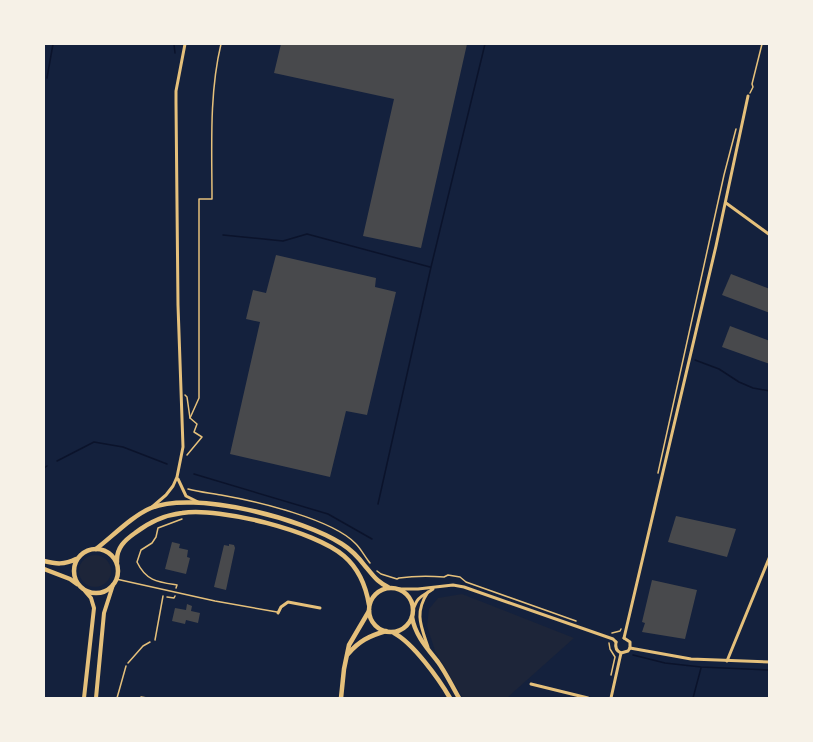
<svg xmlns="http://www.w3.org/2000/svg" width="813" height="742" font-family="Poppins,sans-serif">
<rect width="100%" height="100%" fill="#14213d"/>
<!-- green -->
<g fill="#1d2539">
<circle cx="95" cy="571" r="16"/>
<path d="M462 594 574 638 507 698H463L435 651 427 626 429 609 438 598Z"/>
</g>
<g fill="none" stroke-linecap="round" stroke-linejoin="round">
<!-- stream -->
<g stroke="#0b132b" stroke-width="1.5">
<path d="M174 44 175 53"/>
<path d="M47 78 53 44"/>
<path d="M223 235 283 241 307 234 430 267"/>
<path d="M695 360 719 369 739 382 753 388 770 391"/>
<path d="M57 461 94 442 123 447 167 464"/>
<path d="M44 468 47 466"/>
<path d="M194 474 328 514 372 539"/>
<path d="M378 504 431 267 485 44"/>
<path d="M633 655 665 663 701 667 770 670"/>
<path d="M693 698 701 668"/>
</g>
</g>
<!-- building -->
<g fill="#48494c">
<path d="M281 44H467L421 248 363 236 394 99 274 73Z"/>
<path d="M276 255 376 278 375 287 396 292 367 415 346 411 330 477 230 454 260 322 246 319 253 290 266 293Z"/>
<path d="M731 274 770 289V313L722 295Z"/>
<path d="M730 326 770 341V364L722 347Z"/>
<path d="M676 516 736 529 727 557 668 542Z"/>
<path d="M172 542 180 544 179 548 188 550 187 557 190 558 186 574 165 569Z"/>
<path d="M229 544 234 545 235 548 226 590 214 587 224 545 229 546Z"/>
<path d="M652 580 697 590 685 639 642 632 645 623 642 622Z"/>
<path d="M187 604 192 606 191 611 200 613 198 623 186 620 185 624 172 621 175 608 186 610Z"/>
</g>
<g fill="none" stroke-linecap="round" stroke-linejoin="round">
<!-- path -->
<g stroke="#e5c07b" stroke-width="1.5">
<path d="M750 93 753 87 752 84 762 44"/>
<path d="M185 395 187 397 190 418 197 424 194 432 202 437 187 455"/>
<path d="M190 418 199 398V199H212C212 148 209 94 221 44"/>
<path d="M658 473 724 175 736 129"/>
<path d="M188 489C199 492 210 493 221 495 255 501 333 519 356 544 361 549 365 557 370 563"/>
<path d="M377 571 381 574 397 579 399 578C414 576 429 576 444 577L448 575 460 577 466 582 576 621"/>
<path d="M176 588 177 585C158 582 146 581 137 562L141 550 152 543 156 537 158 528 182 519"/>
<path d="M167 597 174 598 175 596"/>
<path d="M612 633 620 631 621 629"/>
<path d="M609 643 610 649 615 657 611 675"/>
<path d="M128 663 143 646 150 642"/>
</g>
<!-- service -->
<g stroke="#e5c07b" stroke-width="1.5">
<path d="M116 579 215 601 277 612"/>
<path d="M155 640 163 596"/>
<path d="M141 697 147 698"/>
<path d="M117 698 126 666"/>
</g>
<!-- minor -->
<g stroke="#e5c07b" stroke-width="3">
<path d="M726 203 770 235"/>
<path d="M178 479 186 496 198 502"/>
<path d="M152 507 166 495 173 486 177 477 183 447 178 305 176 103V91L185 44"/>
<path d="M398 589H418L453 585 464 587 613 639 616 642"/>
<path d="M428 592C414 613 421 626 428 647"/>
<path d="M413 610C418 595 422 597 433 589"/>
<path d="M278 613 281 607 288 602 320 608"/>
<path d="M624 638 716 246 748 96"/>
<path d="M624 638 630 642V648"/>
<path d="M616 642C615 647 616 651 621 653L628 651 630 648"/>
<path d="M630 648 691 659 770 662"/>
<path d="M727 661 770 556"/>
<path d="M531 684 588 698"/>
<path d="M611 698 621 653"/>
</g>
<!-- tertiary -->
<g stroke="#e5c07b" stroke-width="4">
<path d="M84 698 94 608 91 598 85 591"/>
<path d="M96 698 104 613 113 585"/>
</g>
<!-- secondary -->
<g stroke="#e5c07b" stroke-width="4.5">
<path d="M348 654C359 641 369 636 386 631"/>
<path d="M341 698 344 669 349 645 369 611"/>
</g>
<!-- primary -->
<g stroke="#e5c07b" stroke-width="4.5">
<circle cx="96" cy="571" r="22"/>
<path d="M96 549C113 536 132 516 151 508 194 490 304 519 342 544 350 549 359 558 365 566 374 576 376 581 388 587"/>
<path d="M44 561C56 564 64 565 76 559"/>
<path d="M117 562C116 548 125 540 135 533 148 523 165 515 182 513 220 507 315 531 344 556 359 569 366 586 369 605"/>
<path d="M44 569 70 579 77 584"/>
<circle cx="391" cy="610" r="22"/>
<path d="M412 617C415 635 427 648 438 662 446 673 452 686 459 698"/>
<path d="M394 633C413 643 439 679 450 698"/>
</g>
</g>
<!-- border -->
<rect width="813" height="742" fill="none" stroke="#f6f1e7" stroke-width="90"/>
</svg>
